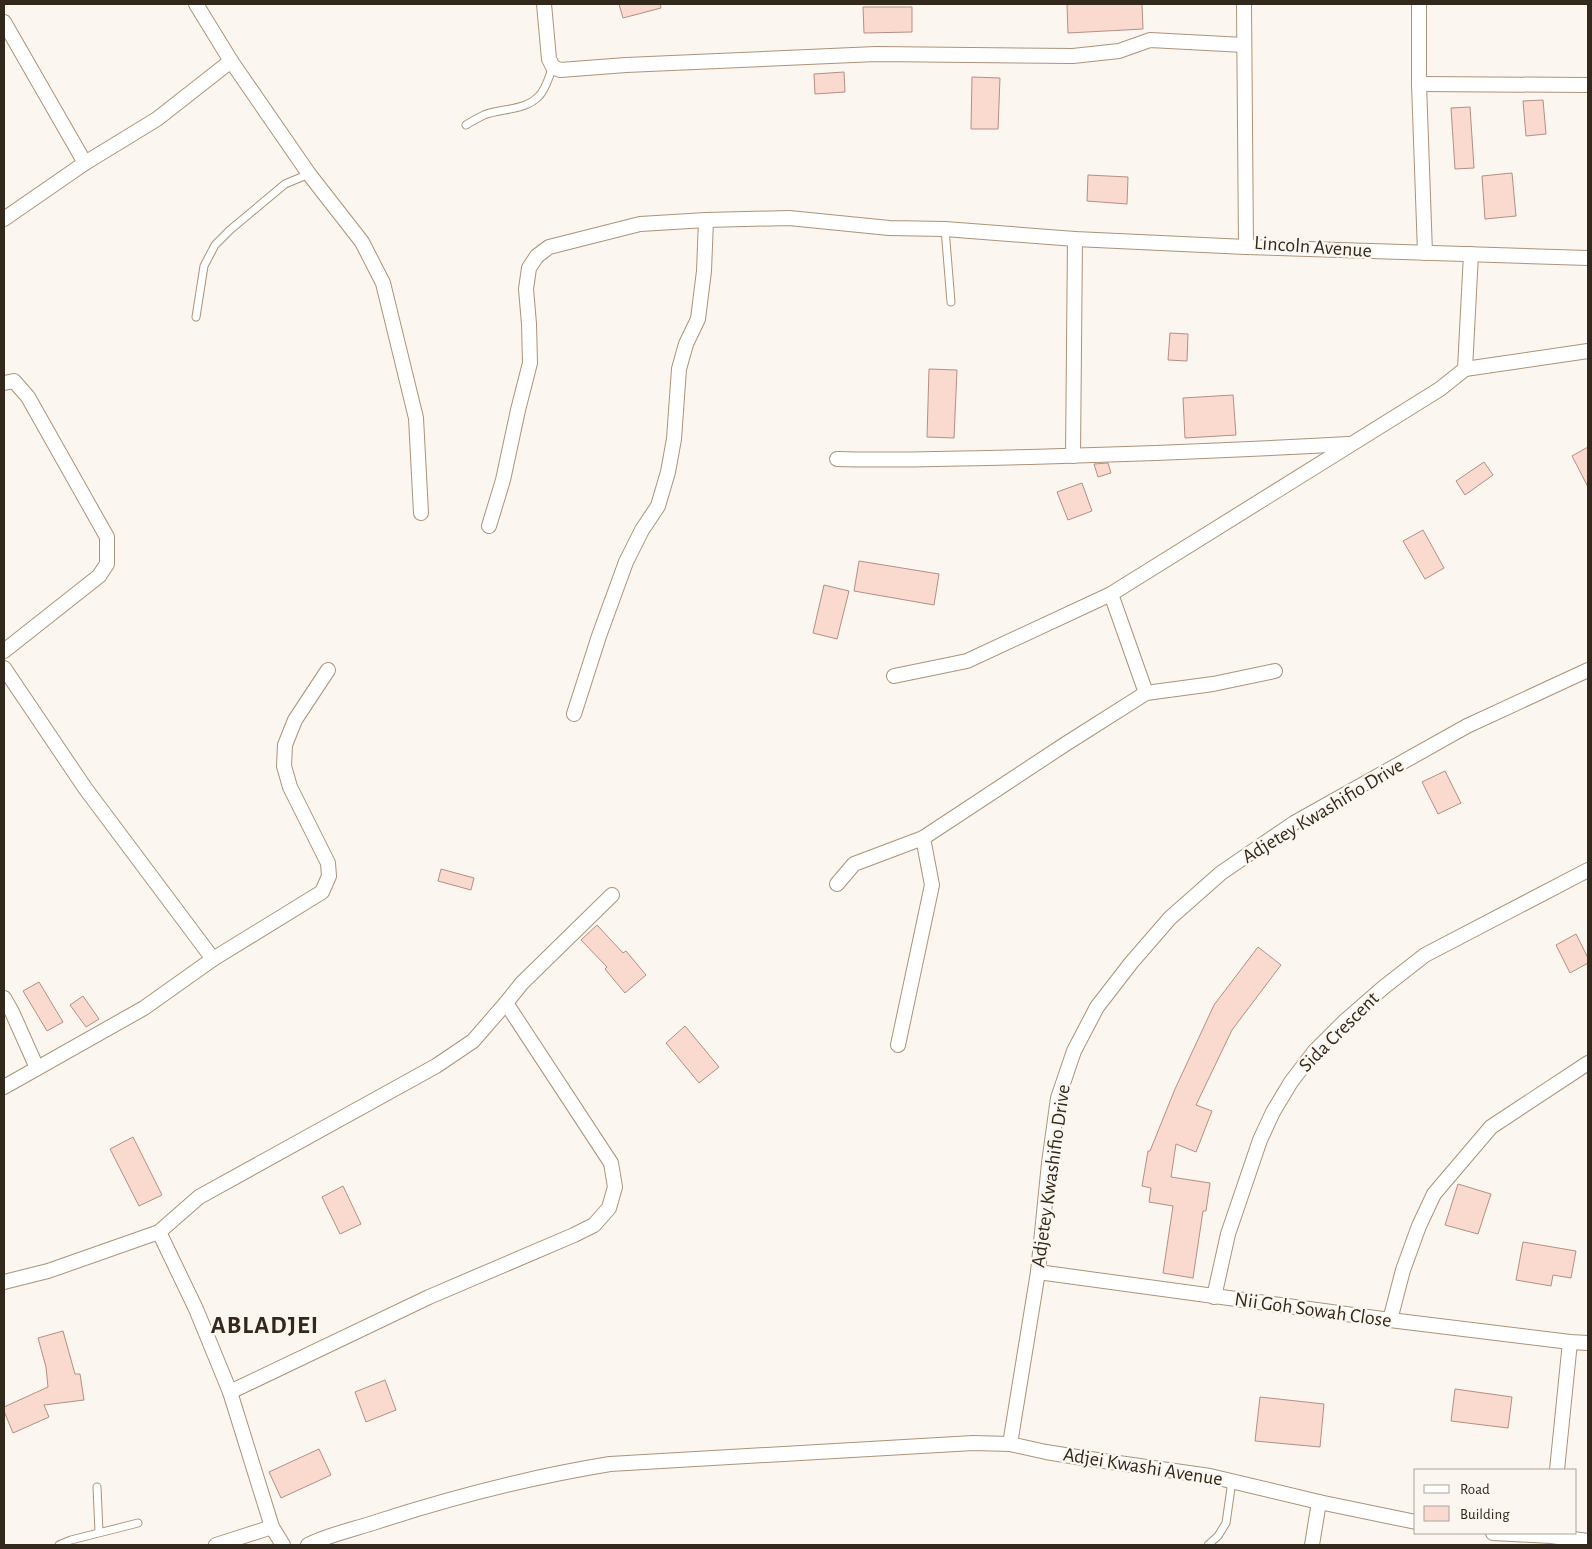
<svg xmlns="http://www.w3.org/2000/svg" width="1592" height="1549" font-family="'Alegreya Sans',sans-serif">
<rect width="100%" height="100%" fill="#fcf6f0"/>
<!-- building -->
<g fill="#fad9cf" stroke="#b58f84">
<path d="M619 4H660L661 8 623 18Z"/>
<path d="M1067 4H1142L1143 29 1068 33Z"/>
<path d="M863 7H912V32L864 33Z"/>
<path d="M844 72 845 92 815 94 814 74Z"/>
<path d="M972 77 1000 78 998 129H971Z"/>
<path d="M1543 100 1546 134 1526 136 1523 101Z"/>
<path d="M1470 107 1474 168 1455 169 1451 108Z"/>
<path d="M1512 173 1516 216 1485 219 1482 176Z"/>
<path d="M1088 175 1128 177 1127 204 1087 201Z"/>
<path d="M1170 333 1188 334 1187 361 1168 360Z"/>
<path d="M929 369 957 370 954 438 927 437Z"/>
<path d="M1233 395 1236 435 1185 438 1183 398Z"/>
<path d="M1588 447V487L1572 456Z"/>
<path d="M1484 462 1493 475 1465 495 1456 481Z"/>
<path d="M1108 463 1111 473 1098 477 1094 464Z"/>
<path d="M1082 483 1092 511 1068 520 1057 492Z"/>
<path d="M1423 530 1444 568 1425 579 1403 541Z"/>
<path d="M859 561 939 574 934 605 854 591Z"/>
<path d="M824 585 849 591 837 639 813 633Z"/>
<path d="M1445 771 1461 803 1438 814 1422 782Z"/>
<path d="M441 869 474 878 471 890 438 881Z"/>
<path d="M597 925 623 953 626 951 646 975 625 993 605 969 607 967 581 940Z"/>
<path d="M1576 934 1588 958V963L1570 973 1556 945Z"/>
<path d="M1258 947 1281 965 1232 1030 1196 1105 1212 1111 1196 1152 1176 1144 1171 1177 1210 1183 1206 1211H1203L1193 1278 1163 1273 1173 1206 1149 1202 1151 1188 1142 1186 1148 1151H1150L1175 1089 1214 1005Z"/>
<path d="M39 982 63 1022 47 1031 23 991Z"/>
<path d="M83 996 99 1019 86 1027 70 1005Z"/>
<path d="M685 1026 719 1067 699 1083 666 1043Z"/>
<path d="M133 1137 162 1195 139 1206 110 1149Z"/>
<path d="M1458 1184 1491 1194 1478 1234 1445 1225Z"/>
<path d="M343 1186 361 1224 340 1234 322 1197Z"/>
<path d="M1523 1242 1576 1251 1571 1278 1553 1275 1551 1286 1516 1280Z"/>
<path d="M63 1331 75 1374H80L84 1400 44 1405 49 1417 13 1433 4 1411V1407L48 1387 46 1367 38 1338Z"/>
<path d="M385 1380 396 1410 366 1422 355 1392Z"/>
<path d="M1455 1389 1512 1397 1508 1428 1451 1421Z"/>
<path d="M1260 1397 1324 1404 1320 1447 1255 1441Z"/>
<path d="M319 1449 331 1475 281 1498 269 1472Z"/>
</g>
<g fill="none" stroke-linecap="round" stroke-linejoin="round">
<!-- lane casing -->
<g stroke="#ac9378" stroke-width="9">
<g id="lane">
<path d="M466 125C472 121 478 118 484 115 502 108 525 111 539 96 546 89 549 76 553 67"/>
<path d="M945 229 951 302"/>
<path d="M196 317 204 266 215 245 230 230 285 184 309 174"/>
<path d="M97 1487 99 1532"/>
<path d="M59 1545 71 1540 138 1523"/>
<path d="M1208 1545 1218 1536 1226 1523 1232 1481"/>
</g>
</g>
<!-- street casing -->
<g stroke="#ac9378" stroke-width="16">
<g id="street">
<path d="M196 4 231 61 309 174 362 242 383 283 416 418 421 513"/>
<path d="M544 4 549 59 553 67 560 70 626 65 876 54 1073 56 1119 51 1150 40 1244 45"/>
<path d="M1244 4 1246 247"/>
<path d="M1419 4V84L1425 253"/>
<path d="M4 22 85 163"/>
<path d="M1419 84 1588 85"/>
<path d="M4 219 85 163 157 119 231 61"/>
<path d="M1465 369 1588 351"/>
<path d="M4 383 14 381 28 397 107 537V564L99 576 4 651"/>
<path d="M1073 456 1075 239"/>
<path d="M837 459C902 461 966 458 1030 457 1136 454 1242 450 1348 444"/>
<path d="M489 526 503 480 518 410 530 363 529 324 526 289 529 268 537 256 549 247 640 224 706 220 789 218 889 228 945 229 1075 239 1246 247 1588 258"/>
<path d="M4 668 85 788 213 959"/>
<path d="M894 676 967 661 1111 594 1440 389 1465 369 1471 254"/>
<path d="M1146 693 1213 684 1275 671"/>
<path d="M574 714 599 636 626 562 642 530 658 506 668 472 674 439 679 369 686 344 698 319 704 271 706 220"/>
<path d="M837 884 854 864 923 838 1064 745 1146 693 1111 594"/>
<path d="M4 998 12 1012 37 1068"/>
<path d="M898 1045 932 885 923 838"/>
<path d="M4 1087 144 1008 213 959 322 892 329 876 328 863 290 787 284 766 285 745 295 720 328 670"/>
<path d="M159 1232 196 1309 230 1392 272 1527 283 1545"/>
<path d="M1038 1272 1390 1320 1570 1342 1588 1343"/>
<path d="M4 1282 48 1271 159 1232 199 1197 436 1066 473 1041 506 1003"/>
<path d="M1214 1297 1228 1234 1260 1140 1273 1112 1291 1082 1314 1052 1345 1021 1384 987 1425 955 1588 870"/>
<path d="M1390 1320 1403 1270 1419 1226 1434 1194 1491 1127 1588 1063"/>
<path d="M230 1392 429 1297 574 1235 594 1225 609 1208 615 1187 611 1163 506 1003 522 983 612 895"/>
<path d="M1010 1444 1038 1272 1049 1163 1058 1098 1074 1051 1097 1007 1131 963 1170 918 1221 873 1294 823 1467 726 1588 670"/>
<path d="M1557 1470 1570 1342"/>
<path d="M1493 1533 1551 1536 1588 1541"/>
<path d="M216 1545 272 1527"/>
<path d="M308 1545C327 1535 355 1529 376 1522 453 1497 530 1477 610 1464L973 1443 1010 1444 1046 1452 1083 1458 1210 1476 1319 1502 1416 1522"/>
<path d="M1312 1545 1319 1502"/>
</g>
</g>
<!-- lane -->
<use href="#lane" stroke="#fff" stroke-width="7"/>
<!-- street -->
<use href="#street" stroke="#fff" stroke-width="14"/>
</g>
<g text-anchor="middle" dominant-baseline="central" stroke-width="5" stroke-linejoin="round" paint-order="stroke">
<!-- street labels -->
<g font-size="20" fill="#32281c" stroke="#fcf6f0">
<text transform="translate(1313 247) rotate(4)">Lincoln Avenue</text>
<text transform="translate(1323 811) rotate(-31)">Adjetey Kwashifio Drive</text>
<text transform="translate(1339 1032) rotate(-45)">Sida Crescent</text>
<text transform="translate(1051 1176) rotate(-82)">Adjetey Kwashifio Drive</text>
<text transform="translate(1313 1310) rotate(8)">Nii Goh Sowah Close</text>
<text transform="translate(1143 1467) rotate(9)">Adjei Kwashi Avenue</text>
</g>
<!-- district labels -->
<g font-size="25" font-weight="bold" letter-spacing="1" fill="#32281c" stroke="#fcf6f0">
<text x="265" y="1325">ABLADJEI</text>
</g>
</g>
<!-- border -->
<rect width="1592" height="1549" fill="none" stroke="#32281c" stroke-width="10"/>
<!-- legend -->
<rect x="1414" y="1469" width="162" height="65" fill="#fcf6f0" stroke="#aba49b"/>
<rect x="1424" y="1485" width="25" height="8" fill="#ffffff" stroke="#aba49b"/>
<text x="1460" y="1494" font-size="15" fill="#32281c">Road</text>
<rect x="1424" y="1506" width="25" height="15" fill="#fad9cf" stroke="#aba49b"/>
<text x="1460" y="1519" font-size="15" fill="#32281c">Building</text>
</svg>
